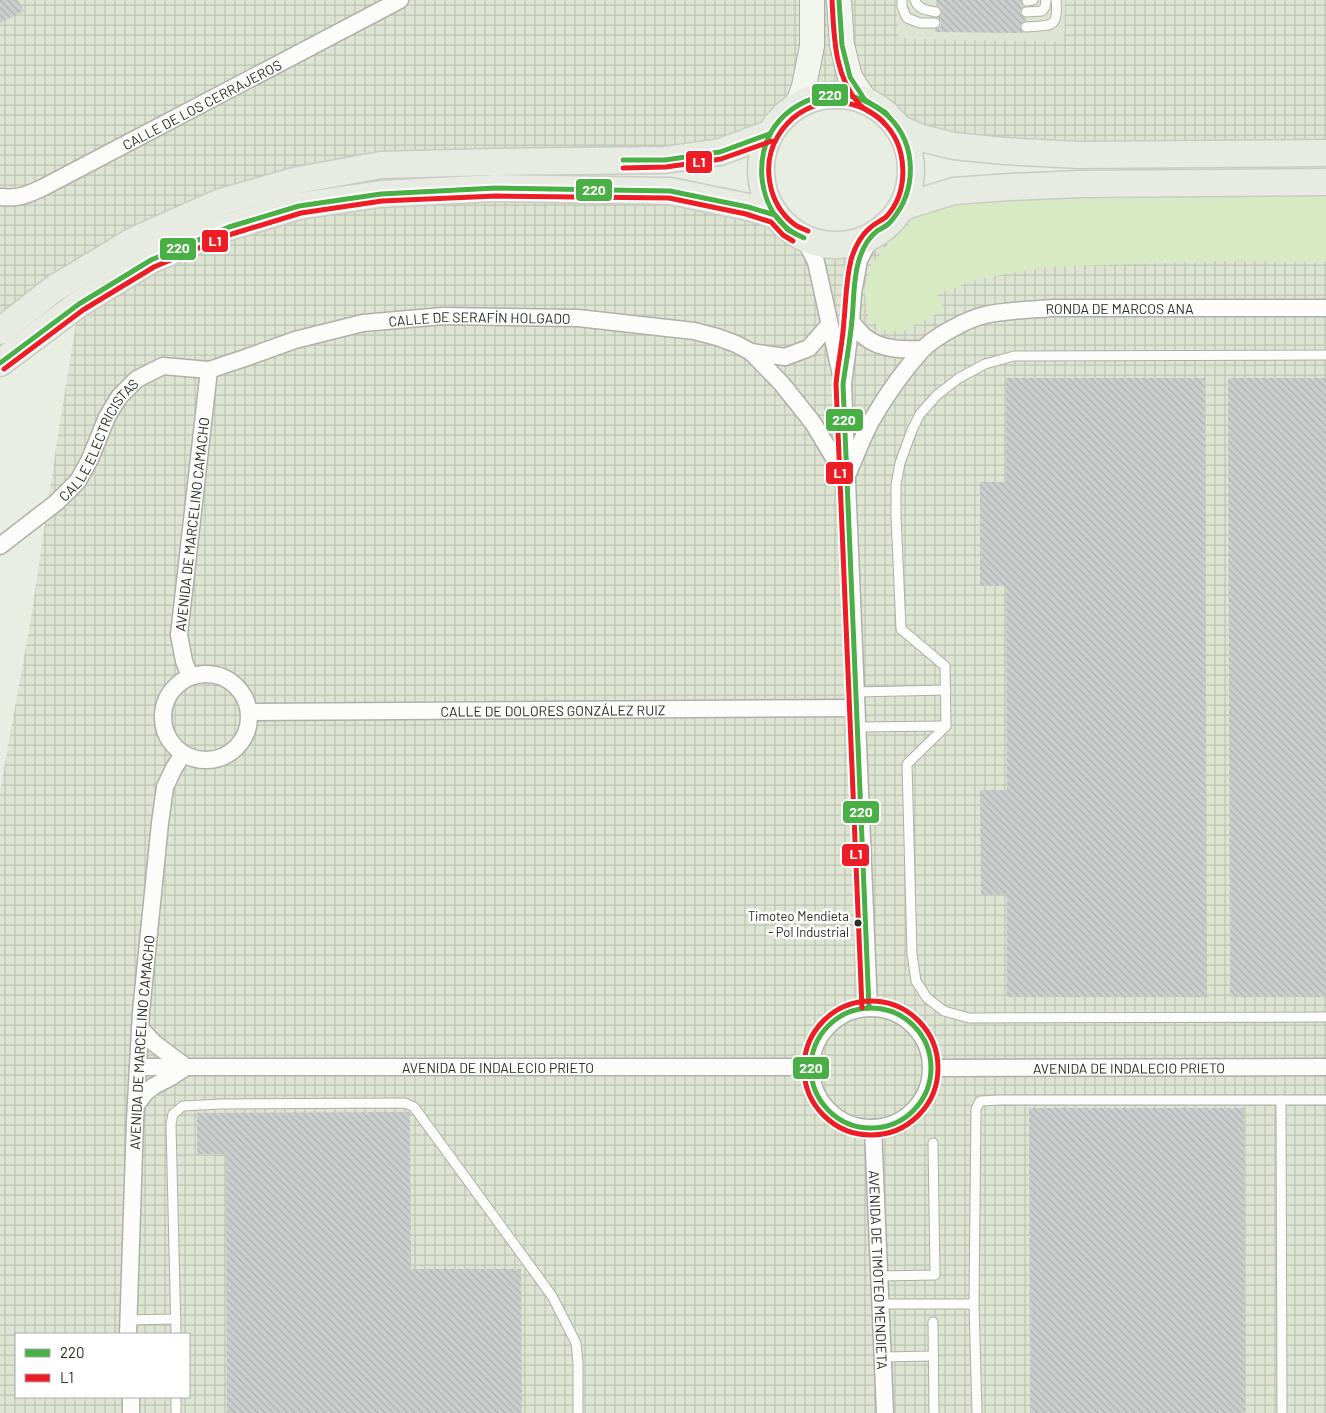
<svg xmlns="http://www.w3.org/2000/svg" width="1326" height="1413" font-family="Barlow,sans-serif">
<defs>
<pattern id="industrial-grid" width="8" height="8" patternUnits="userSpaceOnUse" patternTransform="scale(1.25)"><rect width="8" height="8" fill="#dde4d2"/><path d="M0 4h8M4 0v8" fill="none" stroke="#bec4b4"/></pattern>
<pattern id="building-back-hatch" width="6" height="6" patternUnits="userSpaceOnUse" patternTransform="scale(1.25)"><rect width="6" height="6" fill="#cacecc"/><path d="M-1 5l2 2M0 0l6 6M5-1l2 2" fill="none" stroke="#aeb1af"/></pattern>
</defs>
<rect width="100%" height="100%" fill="#e9eee3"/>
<!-- built -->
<path fill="#dde4d2" d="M896 0H1065L1064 42 899 38Z"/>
<!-- industrial -->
<g fill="url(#industrial-grid)" fill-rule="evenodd">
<path d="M0 0H896L899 38 1064 42 1065 0H1326V153L1078 155 900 129 886 113 865 100 840 94 819 96 798 104 781 117 769 134 720 152 381 165 221 202 0 331Z"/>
<path d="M1326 182V1413H0V791L31 618 56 448 79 304 299 206 670 191 775 215 788 230 804 238 826 245 854 244 872 235 891 223 902 207ZM16 1334H189V1397H16Z"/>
</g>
<!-- green -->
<path fill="#d8eac3" d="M1326 191V262L1219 261 1046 267 979 279 937 294 944 310 905 330 890 332 878 327 868 315 864 289 871 265 889 243 922 212 947 204 1040 197Z"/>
<!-- building -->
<g fill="url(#building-back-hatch)">
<path d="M0 0H18L24 11 0 23Z"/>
<path d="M936 0H1021L1022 5 1024 6 1021 9 1020 13 1023 17 1026 18V21L1023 22 1020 25 1021 30 1023 33 935 32V29L941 26V20L938 18 942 13 940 8 936 6Z"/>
<path d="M1006 378H1205L1207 997H1007V894L981 895 980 790H1007L1006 586H980V482H1006Z"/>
<path d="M1228 378H1326V997H1230Z"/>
<path d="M1029 1108H1244L1245 1413H1030Z"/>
<path d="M410 1112 411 1269H521L522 1413H227L226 1154H197V1113Z"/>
</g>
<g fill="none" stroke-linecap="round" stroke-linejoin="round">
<!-- lane casing -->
<g stroke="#aeb1a9" stroke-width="11">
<g id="lane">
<path d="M902 0V7L907 18 920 23H935"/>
<path d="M915 0C918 10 927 10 936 12"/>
<path d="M1027 1 1033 0"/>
<path d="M1026 12 1042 11 1045 7 1046 0"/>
<path d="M1026 27C1051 25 1059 29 1056 0"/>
<path d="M1326 355 1014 356 985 364 959 378 937 395 920 414 912 430 900 463 896 485V516L901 629 945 666 946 726 907 764 912 954 916 981 927 998 944 1011 969 1018 1326 1017"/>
<path d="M856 692 946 690"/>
<path d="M857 727 946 726"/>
<path d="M1281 1100 1282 1413"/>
<path d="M880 1276 935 1275 933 1143"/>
<path d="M881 1304H974"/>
<path d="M128 1320 176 1319"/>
<path d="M933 1322 934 1413"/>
<path d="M176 1334 171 1124 173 1114 183 1106 220 1104 405 1103 414 1107 552 1296 576 1343 578 1363V1413"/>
<path d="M883 1357 933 1356"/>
<path d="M176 1413V1397"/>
<path d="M977 1413 974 1304 976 1109 980 1101 1000 1100H1326"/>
</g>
</g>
<!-- street casing -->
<g stroke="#aeb1a9" stroke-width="19">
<g id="street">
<path id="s1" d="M0 197C19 199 27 195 44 187L400 0"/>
<path d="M804 238 816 262 841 375"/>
<path d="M851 322C856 327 860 333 865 337 881 350 904 350 923 349"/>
<path d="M751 352 785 357 809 348 829 325"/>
<path id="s2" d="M848 473C856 455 863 435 873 418 887 394 904 370 922 350 934 337 967 319 985 315 1007 310 1030 310 1053 308H1326"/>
<path id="s3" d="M0 546 57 502 78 481 90 459 107 417 119 397 137 379 163 366 209 370 245 358 295 340 363 323 443 316 578 318 694 331 717 337 736 344 751 352 782 384 813 423 846 478"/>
<circle cx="206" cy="717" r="43"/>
<path id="s4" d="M190 677 184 661 179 635 209 370"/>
<path id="s5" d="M249 712 856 708"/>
<circle cx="871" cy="1068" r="60"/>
<path d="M869 1008 843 384 851 322 853 293 859 260 872 235"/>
<path d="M140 1028 154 1043 186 1067"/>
<path id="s6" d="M138 1067H810"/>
<path id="s7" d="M931 1068 1326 1067"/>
<path d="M136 1105 146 1092 154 1086 171 1077 186 1067"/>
<path id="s8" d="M873 1128 885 1413"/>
<path id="s9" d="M128 1334 135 1121 141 1012 160 823 165 787 174 768 183 754"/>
<path d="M131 1397V1413"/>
</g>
</g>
<!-- secondary casing -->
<g stroke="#aeb1a9" stroke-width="26">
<g id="secondary">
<path d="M839 0 842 45 850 77 865 100"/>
<path d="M798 104 804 86 812 46V0"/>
</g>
</g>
<!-- primary casing -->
<g stroke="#c9cbc5" stroke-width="29">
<g id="primary">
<circle cx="836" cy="170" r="75"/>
<path d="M900 129 921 138 954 146 1004 151 1078 155 1326 153"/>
<path d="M902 207 954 191 1009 187 1081 184 1326 182"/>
<path d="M0 331 55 288 135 240 221 202 298 180 381 165 494 162 665 160 720 152 769 134"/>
<path d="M0 363 79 304 151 260 229 227 299 206 381 194 496 188 670 191 748 207 775 215"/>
</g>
</g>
<!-- lane -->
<use href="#lane" stroke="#fcfcfb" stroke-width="9"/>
<!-- street -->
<use href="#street" stroke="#fcfcfb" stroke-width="16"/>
<!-- secondary -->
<use href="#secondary" stroke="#f2f4ee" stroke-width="24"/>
<!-- primary -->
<use href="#primary" stroke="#e7ebe1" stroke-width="26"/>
<!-- bus-1 casing -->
<g stroke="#fff" stroke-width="9">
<g id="bus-1">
<path d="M839 0 842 45 850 77 865 100 886 113 890 118"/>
<path d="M623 160H665L720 152 769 134"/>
<path d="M804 238C800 236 795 234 791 231 758 208 753 157 775 126 788 108 809 97 830 95 852 93 873 102 889 117 917 145 917 190 892 220 888 226 882 228 877 231 868 238 862 250 859 260 853 279 854 300 852 320 850 342 846 363 843 384L869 1008"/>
<path d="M0 363 79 304 151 260 229 227 299 206 381 194 496 188 670 191 748 207 775 215 788 230 796 234"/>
<circle cx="871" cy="1068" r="60"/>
</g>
</g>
<!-- bus-2 casing -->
<g stroke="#fff" stroke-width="9">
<g id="bus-2">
<path d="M832 0C834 36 834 76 859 104 866 112 878 114 884 123"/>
<path d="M623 168 666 167 721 159 772 141"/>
<path d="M808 231C803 229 798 227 794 224 768 204 761 164 778 136 789 118 806 106 827 103 847 100 867 107 882 121 908 145 910 191 886 217 881 221 875 223 870 228 861 235 854 249 851 260 846 280 846 300 844 320 843 341 838 362 836 384L862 1008"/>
<path d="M4 369 83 310 154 267 232 234 301 213 382 201 496 196 669 198 746 214 771 222 783 235 793 241"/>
<circle cx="871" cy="1068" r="67"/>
</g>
</g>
<!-- bus-1 -->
<use href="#bus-1" stroke="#48b045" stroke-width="5"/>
<!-- bus-2 -->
<use href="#bus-2" stroke="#ee1c25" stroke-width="5"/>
</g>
<!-- markers -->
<circle fill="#2b2e27" stroke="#fff" stroke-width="2" cx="858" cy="923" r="4.5"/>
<g text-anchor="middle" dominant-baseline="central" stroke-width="5" stroke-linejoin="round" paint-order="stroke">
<!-- bus labels -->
<g font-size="13" fill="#2b2e27" stroke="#fff" text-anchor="end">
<text x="849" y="916">Timoteo Mendieta<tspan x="849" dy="16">- Pol Industrial</tspan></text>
</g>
<!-- street labels -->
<g font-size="14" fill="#2b2e27" stroke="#fff">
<text stroke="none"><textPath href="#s1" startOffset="224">CALLE DE LOS CERRAJEROS</textPath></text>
<text stroke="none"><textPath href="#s2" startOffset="352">RONDA DE MARCOS ANA</textPath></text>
<text stroke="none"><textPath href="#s3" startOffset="574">CALLE DE SERAFÍN HOLGADO</textPath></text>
<text stroke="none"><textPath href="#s3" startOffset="148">CALLE ELECTRICISTAS</textPath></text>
<text stroke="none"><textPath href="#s4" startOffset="155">AVENIDA DE MARCELINO CAMACHO</textPath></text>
<text stroke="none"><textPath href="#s5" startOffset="304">CALLE DE DOLORES GONZÁLEZ RUIZ</textPath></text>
<text stroke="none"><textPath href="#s9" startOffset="292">AVENIDA DE MARCELINO CAMACHO</textPath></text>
<text stroke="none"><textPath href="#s6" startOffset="360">AVENIDA DE INDALECIO PRIETO</textPath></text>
<text stroke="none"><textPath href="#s7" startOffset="198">AVENIDA DE INDALECIO PRIETO</textPath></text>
<text stroke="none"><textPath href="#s8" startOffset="142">AVENIDA DE TIMOTEO MENDIETA</textPath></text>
</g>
</g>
<g stroke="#fff" stroke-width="2">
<rect x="811" y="83" width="38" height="24" rx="5" fill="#48b045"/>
<rect x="685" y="150" width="28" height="24" rx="5" fill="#ee1c25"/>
<rect x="575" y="178" width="38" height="24" rx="5" fill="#48b045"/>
<rect x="201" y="229" width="28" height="24" rx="5" fill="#ee1c25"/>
<rect x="159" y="237" width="38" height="24" rx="5" fill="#48b045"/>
<rect x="825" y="408" width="39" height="24" rx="5" fill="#48b045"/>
<rect x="825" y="461" width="29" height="24" rx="5" fill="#ee1c25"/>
<rect x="842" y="800" width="38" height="24" rx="5" fill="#48b045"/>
<rect x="841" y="843" width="29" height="24" rx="5" fill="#ee1c25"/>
<rect x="792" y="1056" width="38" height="24" rx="5" fill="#48b045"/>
</g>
<g font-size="14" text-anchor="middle" font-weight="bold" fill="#fff">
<text x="830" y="100">220</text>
<text x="699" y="167">L1</text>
<text x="594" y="195">220</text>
<text x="215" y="246">L1</text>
<text x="178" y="253">220</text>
<text x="844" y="425">220</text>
<text x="840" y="478">L1</text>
<text x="861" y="817">220</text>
<text x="856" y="859">L1</text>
<text x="811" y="1073">220</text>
</g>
<!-- legend -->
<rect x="15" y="1333" width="175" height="65" fill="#ffffff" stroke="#aaaba9"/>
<rect x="25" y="1349" width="25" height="8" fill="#48b045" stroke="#aaaba9"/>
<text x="60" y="1358" font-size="15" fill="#2b2e27">220</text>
<rect x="25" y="1374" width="25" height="8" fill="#ee1c25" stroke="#aaaba9"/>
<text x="60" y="1383" font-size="15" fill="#2b2e27">L1</text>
</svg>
